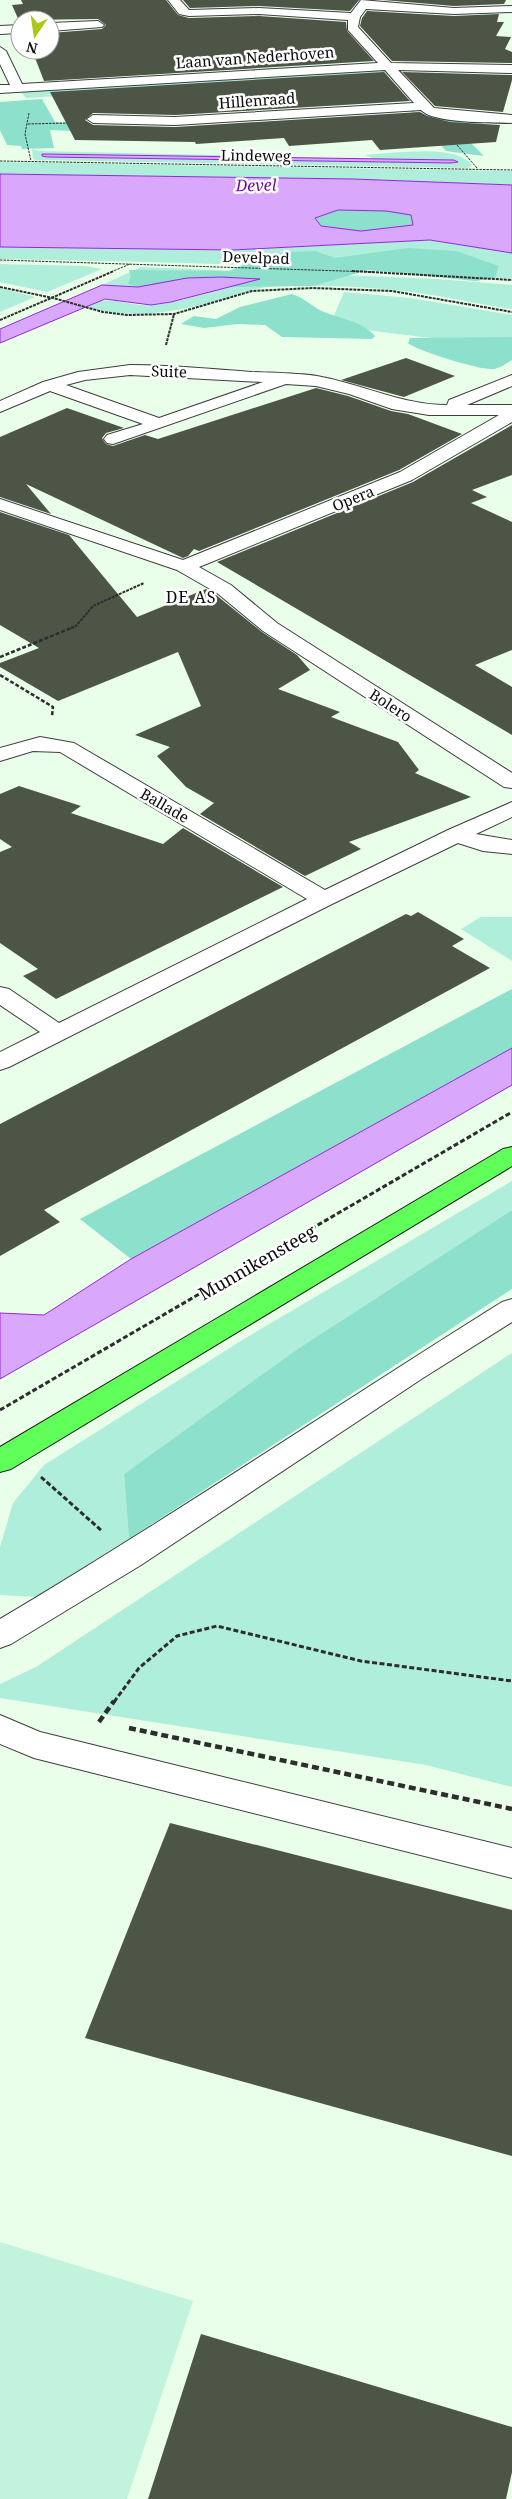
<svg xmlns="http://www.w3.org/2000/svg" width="512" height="2499" font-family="'Noto Serif',serif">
<rect width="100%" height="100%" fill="#e9ffea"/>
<!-- green -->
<g fill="#afeeda">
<path d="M384 70 391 76 26 98 21 92Z"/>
<path d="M32 149 39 151 336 158 42 154 47 157 457 163 454 160 375 159 365 155C392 154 454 143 472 165L468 168 415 167 36 160 33 159Z"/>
<path d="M0 162 512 171V185L353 179 0 174Z"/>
<path d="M430 240 512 253V279C342 266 171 262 0 259V247L232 250Z"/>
<path d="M0 264 85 266 102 269 47 292 0 282Z"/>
<path d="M141 267 437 279 512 285V309C476 304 440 295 404 291 362 286 320 285 278 286 253 287 233 297 209 303 170 313 124 320 85 306 114 293 125 307 153 305 180 303 206 292 232 285L121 287 102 285Z"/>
<path d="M0 288 35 297 0 312Z"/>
<path d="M344 292 410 298 512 315V338C452 345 389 332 330 325Z"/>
<path d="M481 917H512V961L461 929Z"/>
<path d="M512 1181V1210L296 1350 124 1474 129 1539 37 1597 0 1595V1547L13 1503 44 1465 244 1339Z"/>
<path d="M512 1353V1787L426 1765 0 1698V1684L36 1667Z"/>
</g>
<!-- forest -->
<g fill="#8de0cc">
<path d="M42 99 55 122 76 123 73 131 50 130 54 148 22 149 21 146 7 145 0 130V102Z"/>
<path d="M410 110 430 116 476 119 484 124 466 123V138L484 156 446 151Z"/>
<path d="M338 210 386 211 411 215 413 225 361 231 321 226 315 218Z"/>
<path d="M407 248 456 251 499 266 495 278 475 281 368 270 313 286 141 288 128 284 131 276 129 270 229 271 256 260 287 252 315 251 335 258Z"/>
<path d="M292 294C305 298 314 309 327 313 345 320 361 321 375 336L372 339 282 337 265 325 238 324 204 328 181 324 194 316 216 319 240 307Z"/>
<path d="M512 337V360C507 363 500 368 494 369 483 371 417 351 408 343L410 338Z"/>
<path d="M512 989V1048L131 1259 80 1219Z"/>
<path d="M512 1210V1289L129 1539 124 1474 296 1350Z"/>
</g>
<!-- pitch -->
<path fill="#c2f4dd" d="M0 2242 193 2301 127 2499H0Z"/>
<!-- water -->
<g fill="#d9a8fd" stroke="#9427dc" fill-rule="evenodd">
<path d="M42 154 454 160 458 162 451 163 47 157 42 156Z"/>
<path d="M0 174 353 179 512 185V253L430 240 232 250 0 247ZM338 210 386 211 411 215 413 225 361 231 321 226 315 218Z"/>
<path d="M221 277 260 279 171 302 151 305 105 299 0 343V329L102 285 138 287 187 278Z"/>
<path d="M512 1048V1085L0 1379V1313L44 1315 131 1259Z"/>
</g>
<!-- building -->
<g fill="#4c5546">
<path d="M21 0H166L178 15 189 18 259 16 346 22 347 31 374 61 44 81 32 50H50V33L102 29 106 25 98 19 20 20V23L12 5 23 4Z"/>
<path d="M183 0H359L350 11 259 6 190 8Z"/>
<path d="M383 0H506L504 4 454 6Z"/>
<path d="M367 11 454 16 499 14 497 22H504L496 36 511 37 505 49 512 52V63L392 61 360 26 362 18Z"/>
<path d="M384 72 410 101 175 115 93 113 85 120 93 125 175 127 420 112 427 116 450 122 500 125 496 142 380 150 372 140 289 146 284 138 196 144 195 142 75 140 50 92Z"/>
<path d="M402 72 512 75V80L503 112 435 106Z"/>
<path d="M406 358 455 376 404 397 341 380Z"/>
<path d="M316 388 348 396 391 411 408 414 462 434 399 470 199 551 194 549 188 556 183 558 26 484 51 514 0 497V437L67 408 124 428 106 433 102 438 106 444 113 446 145 435 158 439Z"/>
<path d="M512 425V475L472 490 487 497 471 503 512 522V650L475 665 512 687V735L217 562 413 482Z"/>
<path d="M0 512 69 535 137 617 206 589 216 595 262 632 297 655 310 670 278 689 340 712 331 717 398 742 419 770 415 773 471 797 349 842 361 849 305 876 200 814 214 803 186 787 157 756 170 747 135 735 201 706 178 652 58 701 0 667V663L39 648 0 625Z"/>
<path d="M19 786 81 806 71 813 163 844 183 828 283 887 56 999 23 976 38 969 0 943V852L12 847 0 839V794Z"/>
<path d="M418 912 464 939 452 946 490 968 44 1210 60 1222 0 1256V1124L406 914 411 916Z"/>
<path d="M170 1823 512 1910V2156L85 2038Z"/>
<path d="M201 2334 512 2427V2472L506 2499H148Z"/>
</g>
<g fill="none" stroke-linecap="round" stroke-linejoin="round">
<!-- minor casing -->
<g stroke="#3e3e3e" stroke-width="2">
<g id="minor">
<path d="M168 0H180L189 10 259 8 351 13 361 0 454 8 512 6V12L454 14 366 9 360 17 358 27 391 63 512 65V73L398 70 434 108 512 115V123C492 122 434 124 421 110L175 125 93 123 87 119 93 115 175 117 414 103 385 70 0 93V85H10L0 64V47L6 51 22 84 378 63 348 30V20L259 14 189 16 179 14Z"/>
<path d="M98 21 104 25 102 27 50 31V23Z"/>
<path d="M20 25V33L0 34V26Z"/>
<path d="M130 365C171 365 212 369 252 372 274 373 296 373 317 376 362 384 402 405 447 405L449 400 512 375V386L467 405H512V422L412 480 199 567 231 585 277 623 512 773V788L504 787 263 631 217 593 177 570 0 510V499L183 560 400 472 499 415H429L392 409 349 394 316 386 286 384 113 444 107 443 104 439 107 435 143 424 50 391 0 412V401L43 382 78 372ZM130 375 263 382 159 418 66 385 85 380Z"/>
<path d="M40 737 74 743 325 890 448 830 512 802V817L476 834 512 840V854L483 851 458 843 332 904 9 1067 0 1070V1052L40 1032 0 1005V987L9 989 59 1023 307 899 60 752 33 751 0 761V748Z"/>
<path d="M512 1299V1322L423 1378 141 1565 11 1644 0 1648V1619C170 1518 334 1407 502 1302Z"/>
<path d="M0 1715 40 1732 512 1848V1878L34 1758 0 1744Z"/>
</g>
</g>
<!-- major casing -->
<g stroke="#1c1c1c" stroke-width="2">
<path id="major" d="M512 1147V1166L11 1469 0 1472V1447L503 1149Z"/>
</g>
<!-- path-far4 -->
<g stroke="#2d2d2d" stroke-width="1" stroke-dasharray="2.5 1" stroke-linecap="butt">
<path d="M29 113 25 134 31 161"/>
<path d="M28 124 67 123"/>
<path d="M457 145 477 168"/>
<path d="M0 161 512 170"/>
<path d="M0 260 374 272"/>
<path d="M111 272 130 264"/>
</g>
<!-- path-far3 -->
<g stroke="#2d2d2d" stroke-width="2" stroke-dasharray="3 1" stroke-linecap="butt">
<path d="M352 271 512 280"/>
<path d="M0 287 53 298 103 312 127 315 174 314 252 291 313 288 392 291 512 312"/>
<path d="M0 320 114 271"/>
<path d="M166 345 174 314"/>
<path d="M71 628 76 626 93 606 144 583"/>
</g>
<!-- path-far2 -->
<g stroke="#2d2d2d" stroke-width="2.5" stroke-dasharray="4 2" stroke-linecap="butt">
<path d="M0 657 74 627"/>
<path d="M0 675 53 707 52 716"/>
</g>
<!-- path-far1 -->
<g stroke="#2d2d2d" stroke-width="3" stroke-dasharray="5 2.5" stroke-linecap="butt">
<path d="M0 1410 512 1112"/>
<path d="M41 1477 102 1531"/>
<path d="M114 1702 139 1668 177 1636 217 1626 361 1661 512 1681"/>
</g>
<!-- path -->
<g stroke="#2d2d2d" stroke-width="4.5" stroke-dasharray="7 4" stroke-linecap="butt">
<path d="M99 1722 114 1701"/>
<path d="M129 1728 512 1809"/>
</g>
<!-- minor -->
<use href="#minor" fill="#fff" fill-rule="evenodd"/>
<!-- major -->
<use href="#major" fill="#60ff59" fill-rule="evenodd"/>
</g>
<g text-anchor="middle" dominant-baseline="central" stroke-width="5" stroke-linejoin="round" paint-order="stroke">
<!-- far-street labels -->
<g font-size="15" fill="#0b0b0b" stroke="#fff">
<text transform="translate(255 57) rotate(-4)">Laan van Nederhoven</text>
<text transform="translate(257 100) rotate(-4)">Hillenraad</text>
<text transform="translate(256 155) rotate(1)">Lindeweg</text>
<text transform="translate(256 257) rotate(2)">Develpad</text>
<text transform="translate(169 371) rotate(2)">Suite</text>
<text transform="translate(353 498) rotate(-22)">Opera</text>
<text transform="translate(391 705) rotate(33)">Bolero</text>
<text transform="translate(165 805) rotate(30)">Ballade</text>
</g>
<!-- far-water labels -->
<g font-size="16" font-style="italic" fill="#7008a9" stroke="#fff">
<text transform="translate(256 185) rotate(-1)">Devel</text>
</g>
<!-- far-neighbourhood labels -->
<g font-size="16" letter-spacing="1" fill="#0b0b0b" stroke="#fff">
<text x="191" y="597">DE AS</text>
</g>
<!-- street labels -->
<g font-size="18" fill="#0b0b0b" stroke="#fff">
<text transform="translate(257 1262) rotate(-30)">Munnikensteeg</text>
</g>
</g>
<!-- north arrow -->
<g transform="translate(35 35) rotate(193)"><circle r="24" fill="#ffffff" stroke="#9d9d9d"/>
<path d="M0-4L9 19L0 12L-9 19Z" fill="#adc915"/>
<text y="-8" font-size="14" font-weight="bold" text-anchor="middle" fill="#0b0b0b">N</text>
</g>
</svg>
